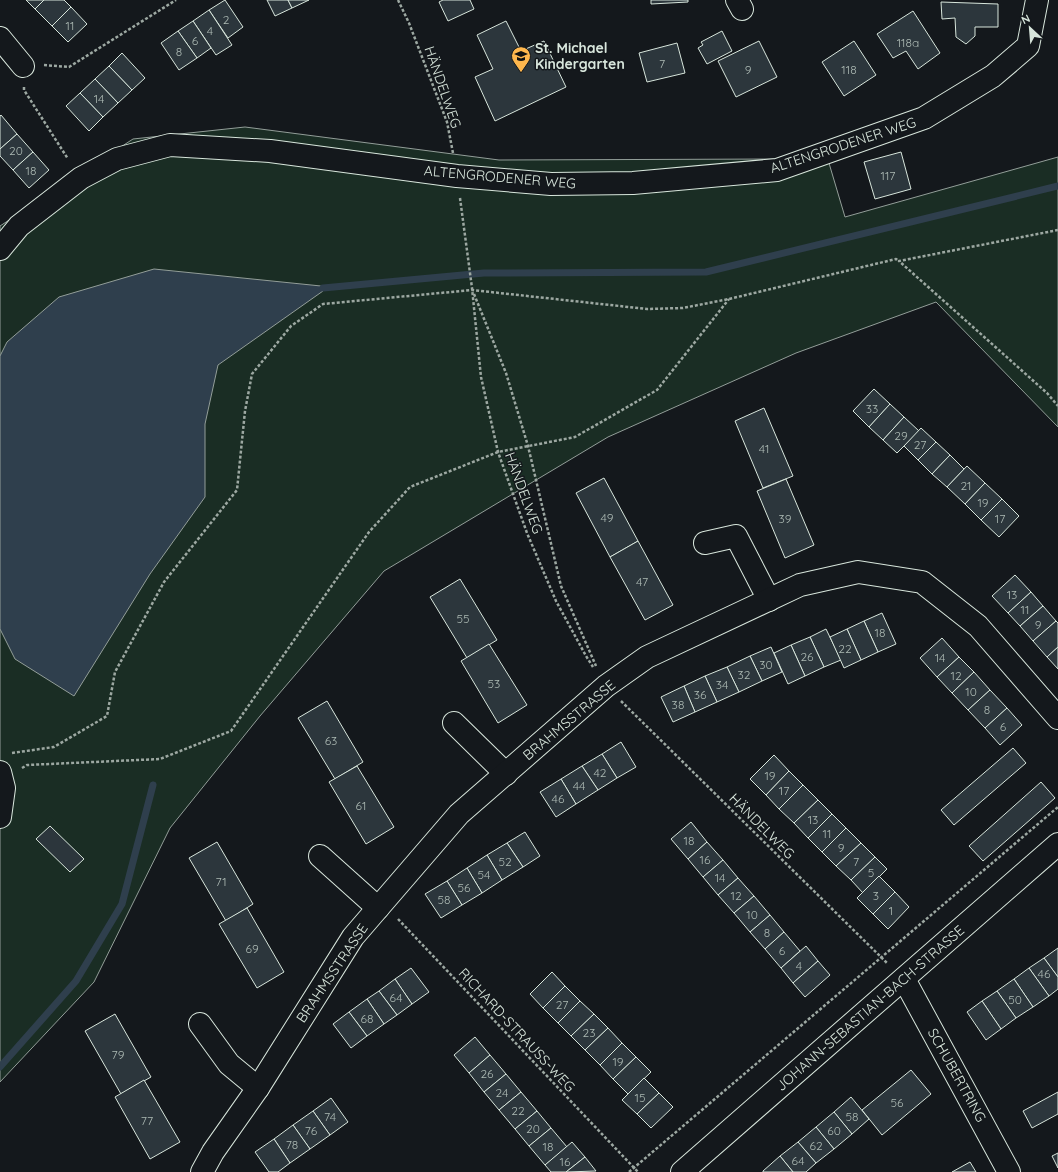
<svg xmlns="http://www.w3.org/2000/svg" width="1058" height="1172" font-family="Quicksand,sans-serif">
<rect width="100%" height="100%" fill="#14181c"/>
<!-- green -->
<path fill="#1a2d24" stroke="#939e99" d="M245 127 499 160 776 159 823 143 845 217 1058 157V427L936 302 796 353 608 437 384 571 260 716 170 828 94 982 0 1082V226L133 139Z"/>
<!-- water -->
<path fill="#2f3f4d" stroke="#939e99" d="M154 269 321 286 323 291 218 365 205 424V497L150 574 74 696 15 659 0 629V356L7 342 59 297Z"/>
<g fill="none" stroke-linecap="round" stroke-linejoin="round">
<!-- stream -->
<g stroke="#2f3f4d" stroke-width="7">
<path d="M323 288 484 273 706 272 1058 186"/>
<path d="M0 1067 76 981 122 904 153 785"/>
</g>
</g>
<!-- building -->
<g fill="#2c363c" stroke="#d8e6dc">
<path d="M26 0H44L35 9Z"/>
<path d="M44 0H64L71 7 52 26 35 9Z"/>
<path d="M225 0 243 27 228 38 209 10Z"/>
<path d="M267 0H288L292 8 275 16Z"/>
<path d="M288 0H309L292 8Z"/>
<path d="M443 0H470L474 9 448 21 439 2Z"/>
<path d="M651 0H688V2L651 4Z"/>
<path d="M941 2 998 4V27H975V36L966 44 956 37 955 18 942 19Z"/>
<path d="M71 7 87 24 68 42 52 26Z"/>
<path d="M209 10 232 45 216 55 193 21Z"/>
<path d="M913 11 940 53 918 69 906 51 893 58 877 34Z"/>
<path d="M193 21 211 48 197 58 178 31Z"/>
<path d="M506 21 521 51 544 41 566 87 495 121 475 77 493 69 477 35Z"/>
<path d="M178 31 197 58 179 70 161 43Z"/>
<path d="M722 31 732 51 707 64 698 48 703 45 701 42Z"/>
<path d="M759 41 777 77 736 97 718 61Z"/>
<path d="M854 41 876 75 844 96 822 62Z"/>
<path d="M677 43 685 73 647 82 639 53Z"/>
<path d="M122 53 145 78 132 90 109 66Z"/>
<path d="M109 66 132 90 118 103 95 79Z"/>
<path d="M95 79 118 103 103 117 80 93Z"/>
<path d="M80 93 103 117 89 131 66 106Z"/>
<path d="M1 115 17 134 0 149V116Z"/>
<path d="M17 134 33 152 13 170 0 156V149Z"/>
<path d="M33 152 49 170 29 188 13 170Z"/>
<path d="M901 152 911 189 875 199 864 162Z"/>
<path d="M874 389 890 404 869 427 853 411Z"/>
<path d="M890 404 904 417 883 440 869 427Z"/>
<path d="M764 408 793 476 763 488 735 421Z"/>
<path d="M904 417 919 431 897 453 883 440Z"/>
<path d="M921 428 936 442 918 460 904 446Z"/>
<path d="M936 442 950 455 932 474 918 460Z"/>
<path d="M950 455 964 469 947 487 932 474Z"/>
<path d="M967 466 985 483 965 504 947 487Z"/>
<path d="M604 478 638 541 610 557 576 493Z"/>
<path d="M786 479 814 545 785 558 757 491Z"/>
<path d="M985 483 1002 499 981 520 965 504Z"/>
<path d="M1002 499 1019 516 999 537 981 520Z"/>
<path d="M638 541 673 605 645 620 610 557Z"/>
<path d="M1015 575 1031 592 1008 613 992 596Z"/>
<path d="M460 579 497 640 467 658 430 597Z"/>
<path d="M1031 592 1043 606 1020 626 1008 613Z"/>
<path d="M1043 606 1056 621 1033 641 1020 626Z"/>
<path d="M882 613 896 644 878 652 864 621Z"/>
<path d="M864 621 878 652 861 660 847 629Z"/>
<path d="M1056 621 1058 623V647L1047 657 1033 641Z"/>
<path d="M826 629 841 660 824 667 810 637Z"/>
<path d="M847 629 861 660 844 668 830 637Z"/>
<path d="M810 637 824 667 805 676 791 645Z"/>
<path d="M942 638 959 657 937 677 920 658Z"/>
<path d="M489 644 527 705 498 723 461 661Z"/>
<path d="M791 645 805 676 788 684 774 653Z"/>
<path d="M771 647 782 672 762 681 750 656Z"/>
<path d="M1058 647V669L1047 657Z"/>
<path d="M750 656 762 681 739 692 727 667Z"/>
<path d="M959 657 974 672 952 693 937 677Z"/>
<path d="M727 667 739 692 717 702 705 676Z"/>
<path d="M974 672 990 690 968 710 952 693Z"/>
<path d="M705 676 717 702 695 712 684 686Z"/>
<path d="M684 686 695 712 673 722 661 697Z"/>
<path d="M990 690 1007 708 985 728 968 710Z"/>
<path d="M327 701 363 762 335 779 298 718Z"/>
<path d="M1007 708 1022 725 1000 745 985 728Z"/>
<path d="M621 742 636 767 617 778 602 754Z"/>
<path d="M1013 748 1026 763 954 825 941 810Z"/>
<path d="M602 754 617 778 598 790 582 766Z"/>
<path d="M774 755 789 771 766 795 750 779Z"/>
<path d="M357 766 394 827 366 844 329 782Z"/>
<path d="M582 766 598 790 576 804 561 779Z"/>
<path d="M789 771 803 785 779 809 766 795Z"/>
<path d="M561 779 576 804 556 817 540 792Z"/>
<path d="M1041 782 1055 798 983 861 969 846Z"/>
<path d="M803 785 818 800 794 823 779 809Z"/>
<path d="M818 800 832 814 808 838 794 823Z"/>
<path d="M832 814 846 828 822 852 808 838Z"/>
<path d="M691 822 707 842 688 859 671 839Z"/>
<path d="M50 826 84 859 70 872 36 839Z"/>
<path d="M846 828 861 843 836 866 822 852Z"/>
<path d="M525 832 540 856 523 867 507 843Z"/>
<path d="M217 842 253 904 226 921 189 858Z"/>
<path d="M707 842 723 860 703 877 688 859Z"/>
<path d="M507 843 523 867 502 880 487 855Z"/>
<path d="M861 843 875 857 851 880 836 866Z"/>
<path d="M487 855 502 880 482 893 467 868Z"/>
<path d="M875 857 887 869 863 893 851 880Z"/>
<path d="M723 860 738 878 718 895 703 877Z"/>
<path d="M467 868 482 893 462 905 447 881Z"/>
<path d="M879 876 895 892 873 914 857 898Z"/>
<path d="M738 878 754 896 734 913 718 895Z"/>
<path d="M447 881 462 905 441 918 425 894Z"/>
<path d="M895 892 909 907 888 929 873 914Z"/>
<path d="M754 896 770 915 750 932 734 913Z"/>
<path d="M247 908 284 972 257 988 219 924Z"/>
<path d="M770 915 784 932 765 949 750 932Z"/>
<path d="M784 932 800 951 781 968 765 949Z"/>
<path d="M806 946 818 961 793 983 781 968Z"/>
<path d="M1058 948V977L1044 958Z"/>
<path d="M1044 958 1058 977V989L1049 996 1029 968Z"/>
<path d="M818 961 830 975 805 997 793 983Z"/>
<path d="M411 968 429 992 412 1004 395 979Z"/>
<path d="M1029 968 1049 996 1033 1007 1014 979Z"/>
<path d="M552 972 565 986 543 1008 530 994Z"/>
<path d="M395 979 412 1004 397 1015 379 991Z"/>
<path d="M1014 979 1033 1007 1016 1018 997 991Z"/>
<path d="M565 986 580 1001 558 1023 543 1008Z"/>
<path d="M379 991 397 1015 384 1024 367 999Z"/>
<path d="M997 991 1016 1018 1001 1029 982 1001Z"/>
<path d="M367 999 384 1024 367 1036 349 1012Z"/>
<path d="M580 1001 594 1014 571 1036 558 1023Z"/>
<path d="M982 1001 1001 1029 986 1040 967 1012Z"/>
<path d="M349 1012 367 1036 351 1048 333 1024Z"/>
<path d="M115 1014 151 1077 121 1094 85 1031Z"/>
<path d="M594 1014 608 1028 585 1050 571 1036Z"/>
<path d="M608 1028 622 1043 600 1065 585 1050Z"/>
<path d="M475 1037 490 1055 469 1073 454 1055Z"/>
<path d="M622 1043 636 1057 613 1079 600 1065Z"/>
<path d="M490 1055 506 1074 484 1092 469 1073Z"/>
<path d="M636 1057 651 1072 628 1094 613 1079Z"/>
<path d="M911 1070 931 1094 882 1135 862 1110Z"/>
<path d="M506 1074 521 1092 499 1110 484 1092Z"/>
<path d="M644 1078 659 1093 637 1114 622 1100Z"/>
<path d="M144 1080 180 1142 150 1159 115 1097Z"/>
<path d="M521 1092 537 1111 515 1129 499 1110Z"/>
<path d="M1058 1092V1114L1032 1128 1023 1111Z"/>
<path d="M659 1093 673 1107 651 1128 637 1114Z"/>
<path d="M851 1097 869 1119 852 1134 834 1112Z"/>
<path d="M331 1098 348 1122 330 1135 313 1111Z"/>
<path d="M313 1111 330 1135 310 1149 293 1125Z"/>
<path d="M537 1111 551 1128 529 1146 515 1129Z"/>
<path d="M834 1112 852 1134 834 1149 816 1127Z"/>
<path d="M293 1125 310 1149 290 1163 274 1139Z"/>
<path d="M816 1127 834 1149 816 1163 798 1142Z"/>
<path d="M551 1128 567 1147 545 1165 529 1146Z"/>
<path d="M274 1139 290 1163 278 1172H269L255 1152Z"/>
<path d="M572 1142 585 1157 566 1172H551L545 1165Z"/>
<path d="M798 1142 816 1163 806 1172H793L780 1156Z"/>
<path d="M1058 1153V1168L1052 1156Z"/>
<path d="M780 1156 793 1172H763V1171Z"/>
<path d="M585 1157 596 1171 566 1172Z"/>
<path d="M970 1162 976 1172H952Z"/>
</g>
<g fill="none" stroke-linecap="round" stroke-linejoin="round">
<!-- minor casing -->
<g stroke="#d8e6dc" stroke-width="24">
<g id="minor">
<path d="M737 0 742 9"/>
<path d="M0 38 23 66"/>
<path d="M0 249 19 226 81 178 117 159 170 145 270 151 457 176 551 184 633 183 777 170 924 118 993 76 1028 46 1037 0"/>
<path d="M705 543 736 536 769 600"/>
<path d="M454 723 506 774"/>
<path d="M0 772 4 788 0 817"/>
<path d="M320 856 378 908"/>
<path d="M904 979 1009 1172"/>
<path d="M200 1024 229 1064 258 1088"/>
<path d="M202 1172 213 1152 258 1088 353 937 378 908 459 814 606 686 647 657 800 585 858 572 922 582 978 626 1058 718"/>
<path d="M682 1172 1058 844"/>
</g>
</g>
<!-- path -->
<g stroke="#9da8a2" stroke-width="2.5" stroke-dasharray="3 2" stroke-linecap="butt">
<path d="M398 0 409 23 447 122 453 153"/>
<path d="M44 65 69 67 176 0"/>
<path d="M24 87V90L68 159"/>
<path d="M460 198 472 288 481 377 498 452 527 533 556 601 586 656 593 667"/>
<path d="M1058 230 899 261 1047 393 1058 406"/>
<path d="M474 294 506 373 528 446 561 586 596 666"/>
<path d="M621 701 887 963"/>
<path d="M12 753 54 747 107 716 115 672 164 582 237 490 245 411 252 374 291 326 323 304 472 290 647 309 683 308 729 299 896 259 899 261"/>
<path d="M22 768 27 765 160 759 231 731 369 532 410 487 498 452 575 437 657 390 729 299"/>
<path d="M398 919 638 1172"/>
<path d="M629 1172 1058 807"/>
</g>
<!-- minor -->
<use href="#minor" stroke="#14181c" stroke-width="22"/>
</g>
<!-- icons -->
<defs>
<g id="school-pin" transform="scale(1)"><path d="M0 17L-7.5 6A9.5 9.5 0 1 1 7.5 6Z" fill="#ffb74d" stroke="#14181c"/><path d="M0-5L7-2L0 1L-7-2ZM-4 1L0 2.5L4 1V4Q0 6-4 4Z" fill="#111"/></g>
</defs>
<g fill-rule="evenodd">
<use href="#school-pin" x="521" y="56"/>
</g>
<g text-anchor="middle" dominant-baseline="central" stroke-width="3" stroke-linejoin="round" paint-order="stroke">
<!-- number labels -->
<g font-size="12" fill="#adbab4">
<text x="226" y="19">2</text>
<text x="70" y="25">11</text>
<text x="210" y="30">4</text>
<text x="195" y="40">6</text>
<text x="908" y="42">118a</text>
<text x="179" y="51">8</text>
<text x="662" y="63">7</text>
<text x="748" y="69">9</text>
<text x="849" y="69">118</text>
<text x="99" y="98">14</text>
<text x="16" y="150">20</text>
<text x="31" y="170">18</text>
<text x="888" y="175">117</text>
<text x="872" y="408">33</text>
<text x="901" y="435">29</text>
<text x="920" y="444">27</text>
<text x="764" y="448">41</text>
<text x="966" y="485">21</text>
<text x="983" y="502">19</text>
<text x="607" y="517">49</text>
<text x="785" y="518">39</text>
<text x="1000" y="518">17</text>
<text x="642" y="581">47</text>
<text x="1012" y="594">13</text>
<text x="1025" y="609">11</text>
<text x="463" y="618">55</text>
<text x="1038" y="624">9</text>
<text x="880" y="632">18</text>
<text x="845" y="648">22</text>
<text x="807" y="656">26</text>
<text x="940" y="657">14</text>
<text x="766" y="664">30</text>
<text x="744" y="674">32</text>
<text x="956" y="675">12</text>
<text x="494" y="683">53</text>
<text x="722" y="684">34</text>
<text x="971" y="691">10</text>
<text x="700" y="694">36</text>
<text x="678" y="704">38</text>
<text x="987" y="709">8</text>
<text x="1003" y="726">6</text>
<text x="331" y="740">63</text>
<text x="600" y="772">42</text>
<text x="770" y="775">19</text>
<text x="579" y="785">44</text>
<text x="784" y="790">17</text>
<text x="558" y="798">46</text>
<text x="361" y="805">61</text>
<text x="813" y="819">13</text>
<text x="827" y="833">11</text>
<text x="689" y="840">18</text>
<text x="841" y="847">9</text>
<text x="705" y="859">16</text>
<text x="505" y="861">52</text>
<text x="856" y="861">7</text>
<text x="871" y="872">5</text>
<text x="484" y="874">54</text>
<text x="720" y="877">14</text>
<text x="221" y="881">71</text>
<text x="464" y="887">56</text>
<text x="736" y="895">12</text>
<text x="876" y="895">3</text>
<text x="444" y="899">58</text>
<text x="891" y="910">1</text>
<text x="752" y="914">10</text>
<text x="767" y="932">8</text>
<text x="252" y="948">69</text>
<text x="782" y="950">6</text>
<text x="799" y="965">4</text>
<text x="1044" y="973">46</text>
<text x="396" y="997">64</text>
<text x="1015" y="999">50</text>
<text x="562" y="1004">27</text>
<text x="367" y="1018">68</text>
<text x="589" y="1032">23</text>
<text x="118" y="1054">79</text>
<text x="618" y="1061">19</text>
<text x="487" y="1073">26</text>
<text x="502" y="1092">24</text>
<text x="640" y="1097">15</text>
<text x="897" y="1102">56</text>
<text x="518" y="1110">22</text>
<text x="330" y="1116">74</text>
<text x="852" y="1116">58</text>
<text x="147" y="1120">77</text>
<text x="533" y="1128">20</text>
<text x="311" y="1130">76</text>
<text x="834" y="1130">60</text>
<text x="292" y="1144">78</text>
<text x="816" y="1145">62</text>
<text x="548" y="1146">18</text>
<text x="798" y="1160">64</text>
<text x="565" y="1161">16</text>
</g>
<!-- poi labels -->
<g font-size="14" font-weight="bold" fill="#d8e6dc" stroke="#14181c" text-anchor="start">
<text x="535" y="48">St. Michael<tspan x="535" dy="16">Kindergarten</tspan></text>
</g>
<!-- street labels -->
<g font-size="14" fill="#d8e6dc" stroke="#14181c">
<text transform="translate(443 87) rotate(71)">HÄNDELWEG</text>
<text transform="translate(843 145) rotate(-18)">ALTENGRODENER WEG</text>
<text transform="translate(500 177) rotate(5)">ALTENGRODENER WEG</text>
<text transform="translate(524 493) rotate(70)">HÄNDELWEG</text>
<text transform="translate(569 720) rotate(-40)">BRAHMSSTRASSE</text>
<text transform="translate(762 826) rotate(45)">HÄNDELWEG</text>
<text transform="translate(332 973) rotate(-56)">BRAHMSSTRASSE</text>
<text transform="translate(870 1008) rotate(-41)">JOHANN-SEBASTIAN-BACH-STRASSE</text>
<text transform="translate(517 1030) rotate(47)">RICHARD-STRAUSS-WEG</text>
<text transform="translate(957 1075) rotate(61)">SCHUBERTRING</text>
</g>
</g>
<!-- north arrow -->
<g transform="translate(1030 28) rotate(334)" stroke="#14181c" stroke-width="3" paint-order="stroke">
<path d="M0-3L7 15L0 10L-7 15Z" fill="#d8e6dc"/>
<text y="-6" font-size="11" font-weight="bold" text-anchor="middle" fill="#d8e6dc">N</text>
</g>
</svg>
